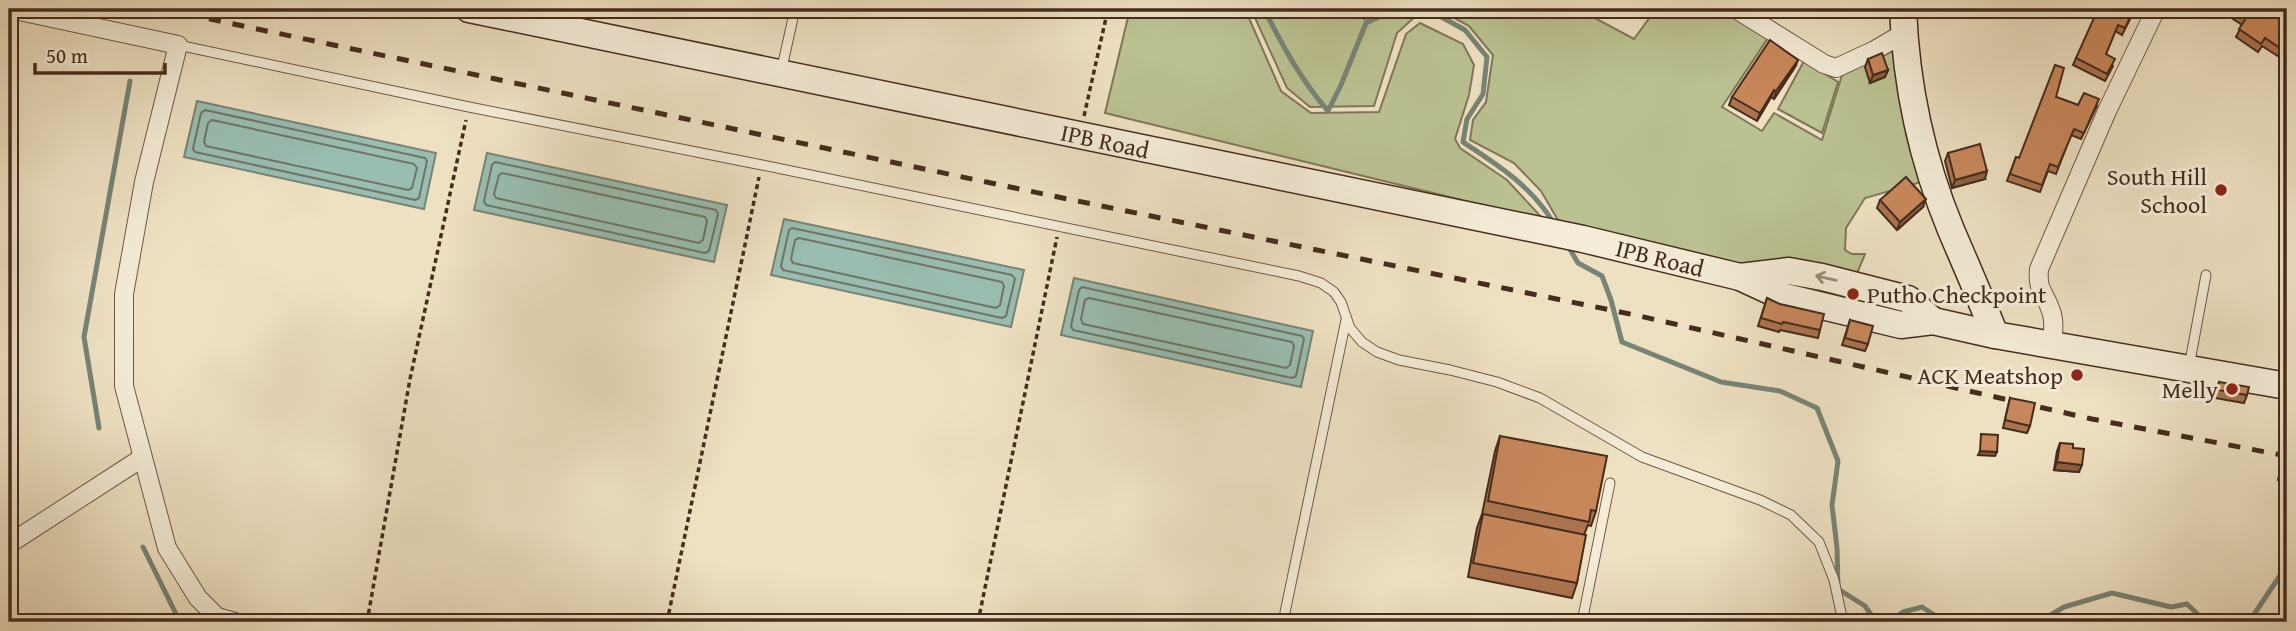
<svg xmlns="http://www.w3.org/2000/svg" width="2296" height="631" font-family="'Gentium Book Plus',serif">
<rect width="100%" height="100%" fill="#eee1c2"/>
<filter id="stains"><feTurbulence type="fractalNoise" baseFrequency=".00286" numOctaves="4"/><feColorMatrix values="0 0 0 0 .2 0 0 0 0 .09 0 0 0 0 .02 0 0 0 .5 -.17"/></filter>
<radialGradient id="worn" r=".72"><stop offset=".6" stop-color="#630" stop-opacity="0"/><stop offset="1" stop-color="#630" stop-opacity=".3"/></radialGradient>
<!-- green -->
<g fill="#bbc292" stroke="#807758" stroke-width="2">
<path d="M1130 9H1245L1281 91 1311 113 1379 112 1406 34 1420 23 1463 44 1474 65 1469 95 1455 139 1460 148 1507 180 1544 220 1105 113Z"/>
<path d="M1251 9H1378L1363 19 1419 13 1397 33 1374 106 1310 107 1287 88Z"/>
<path d="M1438 9H1578L1634 39 1656 9H1726L1770 35 1722 107 1762 131 1774 113 1822 140 1842 75 1899 48 1906 135 1921 182 1865 198 1846 228 1845 250 1852 254H1865L1856 276 1738 270 1565 232 1541 191 1514 163 1470 140 1473 120 1486 102 1493 55 1469 26Z"/>
<path d="M1804 61 1838 82 1822 133 1778 109Z"/>
</g>
<!-- water -->
<g fill="#99beb1" stroke="#778476" stroke-width="2">
<path d="M197 101 436 153 424 209 184 157Z"/>
<path d="M487 153 727 205 714 262 474 210Z"/>
<path d="M784 219 1024 270 1011 327 771 275Z"/>
<path d="M1074 278 1313 331 1301 387 1061 335Z"/>
</g>
<g fill="none" stroke-linecap="round" stroke-linejoin="round">
<!-- shore -->
<g stroke="#6f7567" stroke-width="2">
<path d="M205 110 425 158 427 161 419 198 415 200 195 152 193 149 201 113Z"/>
<path d="M212 120 414 164 417 168 412 188 408 190 206 146 204 142 208 123Z"/>
<path d="M495 162 716 210 718 214 709 251 705 253 486 205 484 201 492 165Z"/>
<path d="M502 173 705 217 707 221 703 240 699 243 496 198 494 194 499 175Z"/>
<path d="M792 228 1012 275 1015 279 1006 316 1002 318 783 270 781 266 789 230Z"/>
<path d="M799 238 1002 282 1004 286 1000 305 996 308 793 263 791 259 795 240Z"/>
<path d="M1082 287 1302 336 1304 339 1296 376 1292 378 1073 330 1071 326 1079 290Z"/>
<path d="M1089 298 1292 342 1294 346 1290 365 1286 368 1083 324 1081 319 1085 300Z"/>
</g>
<!-- stream -->
<g stroke="#778476" stroke-width="5">
<path d="M1264 9C1282 45 1301 80 1328 111L1341 85 1366 23 1396 9"/>
<path d="M1427 9 1465 30 1487 57 1483 94 1467 119 1463 142C1498 165 1531 186 1553 222"/>
<path d="M133 11 134 9"/>
<path d="M1568 246 1578 263 1602 276 1611 300 1622 342 1721 382 1780 391 1817 408 1838 461 1832 505 1837 548 1838 589 1865 606 1876 622"/>
<path d="M99 428 84 337 130 81"/>
<path d="M143 547 180 622"/>
<path d="M1890 622 1903 612 1922 607 1945 622"/>
<path d="M2039 622 2064 607 2112 593 2171 607 2187 604 2206 622"/>
<path d="M2249 622 2287 565"/>
</g>
<!-- lane casing -->
<g stroke="#6f5946" stroke-width="11">
<g id="lane">
<path d="M178 45 469 107 762 165 1299 276 1321 283 1334 292 1341 302 1350 328 1362 342 1377 352 1399 360 1450 370 1497 382 1540 398 1642 457 1760 500 1791 515 1819 542 1834 580 1843 622"/>
<path d="M781 72 795 9"/>
<path d="M2189 367 2206 275"/>
<path d="M1283 622 1346 320"/>
<path d="M1582 622 1610 483"/>
</g>
</g>
<!-- street casing -->
<g stroke="#6f5946" stroke-width="20">
<g id="street">
<path d="M10 9 178 45 144 182 124 294V386L167 548 198 598 217 617 235 622"/>
<path d="M1736 9 1824 64 1836 68 1875 50 1904 33"/>
<path d="M2052 345C2053 334 2055 322 2051 311 2045 292 2037 292 2039 269L2107 111 2156 9"/>
<path d="M9 544 142 458"/>
</g>
</g>
<!-- secondary casing -->
<g stroke="#452c1d" stroke-width="29">
<g id="secondary">
<path d="M469 9 1583 239 1740 277 1781 296 1901 325 1933 321 1995 335 2287 386"/>
<path d="M1903 9C1906 84 1922 160 1951 230 1966 265 1981 299 1995 335"/>
<path d="M1740 277 1789 271 1822 277 1908 299 1933 321"/>
</g>
</g>
<!-- path -->
<g stroke="#452c1d" stroke-width="3.5" stroke-dasharray="5 3.5" stroke-linecap="butt">
<path d="M1084 116 1108 9"/>
<path d="M367 622 410 379 466 120"/>
<path d="M667 622 759 177"/>
<path d="M978 622 1057 237"/>
</g>
<!-- lane -->
<use href="#lane" stroke="#f4ecd7" stroke-width="9"/>
<!-- street -->
<use href="#street" stroke="#f4ecd7" stroke-width="18"/>
<!-- secondary -->
<use href="#secondary" stroke="#f4ecd7" stroke-width="26"/>
<!-- rail -->
<path stroke="#452c1d" stroke-width="5" stroke-dasharray="12 12" stroke-linecap="butt" d="M162 9 1053 196 1635 315 2092 419 2287 456"/>
</g>
<!-- wall -->
<g fill="#ab744e" stroke="#452c1d" stroke-width="2">
<path d="M2135 9 2122 35 2115 31 2106 54 2113 66 2105 81 2073 65 2076 58Z"/>
<path d="M2218 9H2287V62L2262 46 2258 52 2236 37 2242 25Z"/>
<path d="M1868 59 1888 70 1885 77 1870 83 1865 67Z"/>
<path d="M1795 67 1774 99 1771 97 1757 121 1729 105 1732 97Z"/>
<path d="M2056 97 2078 105 2097 106 2081 139 2071 135 2056 174 2048 171 2040 192 2007 181 2016 157 2019 158Z"/>
<path d="M1948 153 1985 179 1952 188 1945 161Z"/>
<path d="M1880 200 1923 207 1897 230 1877 208Z"/>
<path d="M1767 298 1820 330 1818 338 1780 330 1779 332 1758 326Z"/>
<path d="M1850 320 1868 344 1865 351 1842 345Z"/>
<path d="M2219 382 2247 395 2244 403 2215 398Z"/>
<path d="M2282 397H2287V408L2280 407Z"/>
<path d="M2010 398 2030 426 2027 433 2003 428Z"/>
<path d="M1500 436 1596 511 1591 526 1588 525 1584 535 1577 583 1572 598 1468 577 1477 528 1482 514 1495 451Z"/>
<path d="M2060 443 2073 448 2079 472 2054 470 2057 451Z"/>
<path d="M2282 462 2287 463V482L2278 480Z"/>
</g>
<!-- shaded-wall -->
<g fill="#8b5e40" stroke="#452c1d" stroke-width="2">
<path d="M1950 9H1974L1972 14 1947 15Z"/>
<path d="M1798 60 1795 67 1774 99 1776 91Z"/>
<path d="M1888 70 1885 77 1870 83 1873 75Z"/>
<path d="M1774 90 1771 97 1757 121 1760 113Z"/>
<path d="M1987 171 1985 179 1952 188 1955 180Z"/>
<path d="M1926 199 1923 207 1897 230 1900 222Z"/>
<path d="M1980 451 1997 452 1995 456 1978 455Z"/>
<path d="M2057 462 2082 465 2079 472 2054 470Z"/>
</g>
<!-- building -->
<g fill="#c7875b" stroke="#452c1d" stroke-width="2">
<path d="M2098 9H2134L2125 28 2118 25 2106 54 2115 59 2107 74 2076 58Z"/>
<path d="M2232 9H2287V53L2265 38 2261 44 2239 29 2246 18Z"/>
<path d="M1770 40 1798 60 1776 91 1774 90 1760 113 1732 97Z"/>
<path d="M1882 53 1888 70 1873 75 1868 59Z"/>
<path d="M2055 65 2064 68 2056 97 2078 105 2084 93 2099 99 2084 133 2074 129 2058 167 2050 164 2042 185 2010 174 2016 157 2019 158Z"/>
<path d="M1980 144 1987 171 1955 180 1948 153Z"/>
<path d="M1906 177 1926 199 1900 222 1880 200Z"/>
<path d="M1767 298 1780 304 1824 314 1820 330 1783 322 1782 324 1761 318Z"/>
<path d="M1850 320 1873 326 1868 344 1845 338Z"/>
<path d="M2219 382 2249 387 2247 395 2218 390Z"/>
<path d="M2282 397H2287V404L2281 403Z"/>
<path d="M2010 398 2035 403 2030 426 2005 420Z"/>
<path d="M1981 434 1998 435 1997 452 1980 451Z"/>
<path d="M1500 436 1607 456 1596 511 1591 510 1589 522 1488 501Z"/>
<path d="M2060 443 2073 444V448L2084 449 2082 465 2057 462Z"/>
<path d="M2282 462 2287 463V477L2279 476Z"/>
<path d="M1483 514 1586 535 1577 583 1473 563Z"/>
</g>
<!-- one-way arrows -->
<defs><path id="oneway-shaft" d="M-6 0H5M1.5-3L5.5 0L1.5 3" fill="none" stroke-width="1.6" stroke-linecap="round" stroke-linejoin="round" transform="scale(1.75)"/></defs>
<use stroke="#9c8c7a" href="#oneway-shaft" transform="translate(1826 278) rotate(-167)"/>
<!-- markers -->
<g fill="#8f2418" stroke="#f4ecd7" stroke-width="2.5">
<circle cx="2221" cy="190" r="7"/>
<circle cx="1853" cy="294" r="7"/>
<circle cx="2077" cy="375" r="7"/>
<circle cx="2232" cy="389" r="7"/>
</g>
<g text-anchor="middle" dominant-baseline="central" stroke-width="6" stroke-linejoin="round" paint-order="stroke">
<!-- street labels -->
<g font-size="24" fill="#452c1d" stroke="#f4ecd7">
<text transform="translate(1105 141) rotate(12)">IPB Road</text>
<text transform="translate(1660 258) rotate(14)">IPB Road</text>
</g>
<!-- poi labels -->
<g font-size="24" fill="#452c1d" stroke="#f4ecd7" text-anchor="end">
<text x="2207" y="176">South Hill<tspan x="2207" dy="28">School</tspan></text>
<text x="1867" y="294" text-anchor="start">Putho Checkpoint</text>
<text x="2063" y="375">ACK Meatshop</text>
<text x="2218" y="389">Melly</text>
</g>
</g>
<!-- margin -->
<rect width="2296" height="631" fill="none" stroke="#eee1c2" stroke-width="35"/>
<rect x="10" y="10" width="2275" height="610" fill="none" stroke="#452c1d" stroke-width="3.5"/>
<rect x="18" y="18" width="2261" height="596" fill="none" stroke="#452c1d" stroke-width="2"/>
<!-- scale -->
<path d="M35 63v10h130v-10" fill="none" stroke="#452c1d" stroke-width="3.5"/>
<text x="46" y="63" font-size="21" fill="#452c1d" stroke="#f4ecd7" stroke-width="5" paint-order="stroke">50 m</text>
<rect width="100%" height="100%" filter="url(#stains)"/>
<rect width="100%" height="100%" fill="url(#worn)"/>
</svg>
